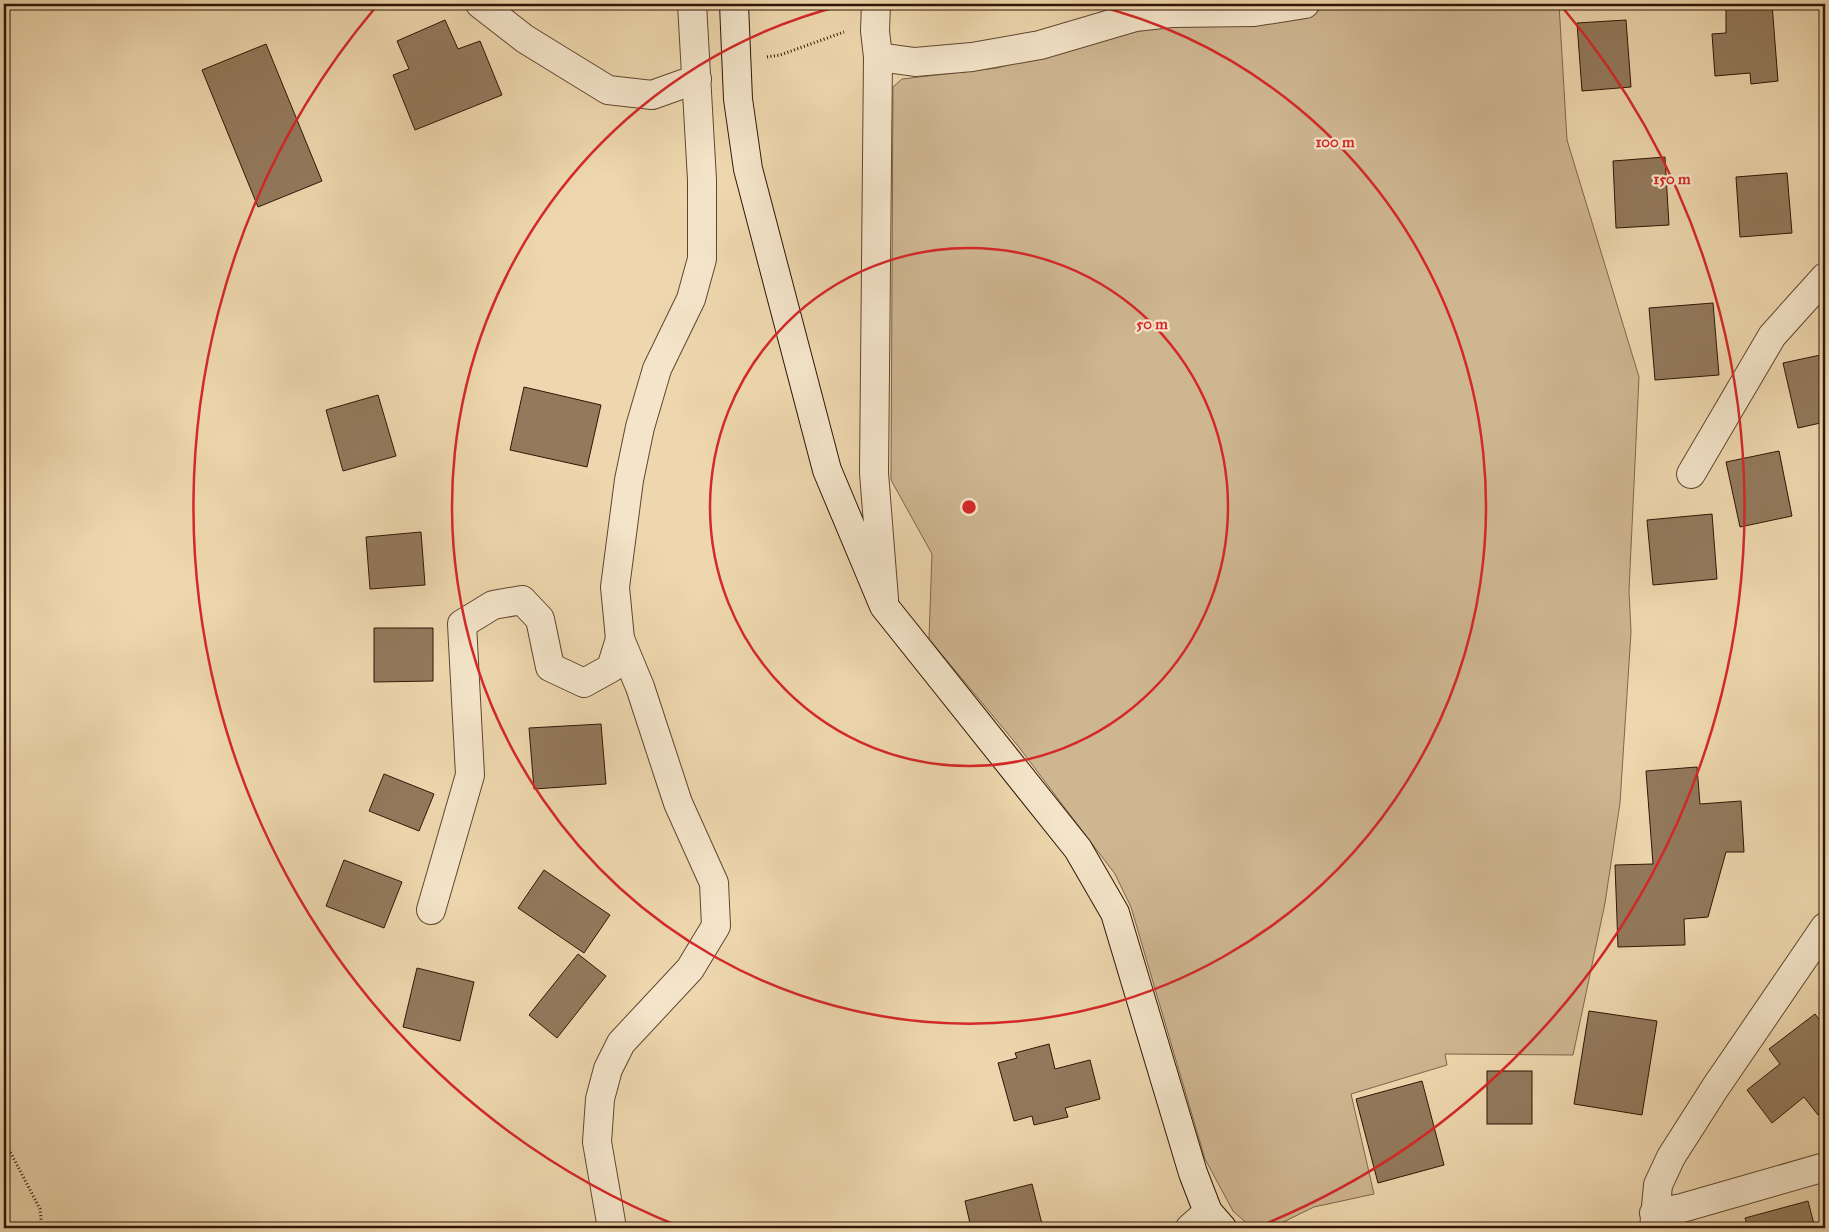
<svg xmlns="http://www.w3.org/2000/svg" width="1829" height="1232" font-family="'IM FELL Great Primer',serif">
<rect width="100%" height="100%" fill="#eed7ae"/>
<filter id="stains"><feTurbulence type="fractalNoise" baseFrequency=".004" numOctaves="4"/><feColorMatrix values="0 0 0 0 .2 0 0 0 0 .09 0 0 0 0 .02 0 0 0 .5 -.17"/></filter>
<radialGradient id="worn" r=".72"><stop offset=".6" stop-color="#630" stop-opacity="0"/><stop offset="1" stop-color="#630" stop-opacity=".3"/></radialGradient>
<!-- green -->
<path fill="#ceb691" stroke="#7f664b" d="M1348 4H1559L1567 140 1639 377 1629 591 1631 632 1620 803 1605 903 1573 1055 1445 1054 1447 1065 1351 1094 1374 1194 1314 1207 1271 1228H1252L1233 1211 1205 1159 1131 907 1115 874 1018 746 929 639 932 554 891 480 893 87 902 79 997 68 1080 46 1137 23 1262 19Z"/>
<!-- building -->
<g fill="#937a5d" stroke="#301505">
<path d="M1726 4H1772L1778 81 1751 84 1750 73 1715 76 1712 34 1726 33Z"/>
<path d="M445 20 458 49 480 41 502 95 415 130 393 75 409 69 397 41Z"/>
<path d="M1626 20 1631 87 1582 91 1577 23Z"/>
<path d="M266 44 322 181 258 207 202 70Z"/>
<path d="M1665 157 1669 225 1616 228 1613 161Z"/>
<path d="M1787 173 1792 233 1740 237 1736 177Z"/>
<path d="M1713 303 1719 375 1655 380 1649 308Z"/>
<path d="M1825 354V422L1798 428 1783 363Z"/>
<path d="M524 387 601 405 587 467 510 450Z"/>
<path d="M378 395 396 456 343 471 326 410Z"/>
<path d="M1779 451 1792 516 1740 527 1726 462Z"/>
<path d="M1712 514 1717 579 1653 585 1647 520Z"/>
<path d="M421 532 425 585 370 589 366 537Z"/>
<path d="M374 628H433V681L374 682Z"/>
<path d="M601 724 606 784 534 789 529 728Z"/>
<path d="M1697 767 1700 804 1741 801 1744 852H1726L1708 917 1684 919 1685 945 1618 947 1615 865 1653 864 1646 771Z"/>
<path d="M384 774 434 794 419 831 369 811Z"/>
<path d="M344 860 402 882 384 928 326 906Z"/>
<path d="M544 870 610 915 584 953 518 908Z"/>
<path d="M578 954 606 976 557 1038 529 1015Z"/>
<path d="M417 968 474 982 460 1041 403 1027Z"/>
<path d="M1589 1011 1657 1021 1642 1115 1574 1104Z"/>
<path d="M1815 1014 1825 1027V1110L1818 1115 1804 1097 1772 1123 1747 1090 1780 1064 1769 1049Z"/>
<path d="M1049 1044 1055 1069 1090 1060 1100 1099 1065 1108 1068 1117 1034 1125 1032 1116 1014 1121 998 1063 1017 1058 1015 1053Z"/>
<rect x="1487" y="1071" width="45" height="53"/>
<path d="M1422 1081 1444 1165 1378 1183 1356 1099Z"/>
<path d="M1032 1184 1043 1228H971L965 1201Z"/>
<path d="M1808 1201 1815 1228H1748L1745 1218Z"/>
</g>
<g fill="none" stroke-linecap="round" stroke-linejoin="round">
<!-- street casing -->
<g stroke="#60462f" stroke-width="30">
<g id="street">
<path d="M480 4 525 39 608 90 652 95 697 79"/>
<path d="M876 4 875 31 878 57 874 473 884 599"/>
<path d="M878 57 915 62 972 57 1040 45 1135 17 1171 13 1254 12 1305 4"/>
<path d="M1691 474 1772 336 1825 277"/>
<path d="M431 910 470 775 462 624 493 605 522 600 540 619 550 667 584 683 611 668 620 639"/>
<path d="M1654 1213 1682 1208 1825 1167"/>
<path d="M612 1228 597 1142 600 1099 608 1069 621 1043 690 969 716 926 714 883 678 803 640 687 620 639 615 587 629 480 640 427 657 369 691 299 702 259V180L692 4"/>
<path d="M1190 1228 1208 1212"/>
<path d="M1654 1228 1658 1185 1671 1157 1715 1088 1825 927"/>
</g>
</g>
<!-- secondary casing -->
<g stroke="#301505" stroke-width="30">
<path id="secondary" d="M734 4 738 99 748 169 827 470 884 606 1078 849 1115 913 1193 1173 1208 1212 1222 1228"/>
</g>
<!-- path -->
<g stroke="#301505" stroke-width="3" stroke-dasharray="1 2.5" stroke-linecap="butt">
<path d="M767 57 780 55 844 32"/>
<path d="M4 1140 40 1209 42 1228"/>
</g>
<!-- street -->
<use href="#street" stroke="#f4e5ca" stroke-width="28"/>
<!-- secondary -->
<use href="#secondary" stroke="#f4e5ca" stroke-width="28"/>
</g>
<!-- distance rings -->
<g fill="none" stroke="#d62828" stroke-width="2.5">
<circle cx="969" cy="507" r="259"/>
<path d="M1090 4A517 517 0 1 1 848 4"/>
<path d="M678 1226A776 776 0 0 1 375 8M1563 8A776 776 0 0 1 1260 1226"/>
</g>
<circle cx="969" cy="507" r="8" fill="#d62828" stroke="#f4e5ca" stroke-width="2.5"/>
<g font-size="15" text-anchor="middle" font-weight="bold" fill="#d62828" stroke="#f4e5ca" stroke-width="4.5" stroke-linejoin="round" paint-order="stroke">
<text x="1335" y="147">100 m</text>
<text x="1672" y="184">150 m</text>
<text x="1152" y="329">50 m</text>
</g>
<!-- margin -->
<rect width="1829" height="1232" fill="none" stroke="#eed7ae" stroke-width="20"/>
<rect x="5" y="5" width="1819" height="1222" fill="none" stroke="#301505" stroke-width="2.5"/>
<rect x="10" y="10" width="1809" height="1212" fill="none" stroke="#301505"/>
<rect width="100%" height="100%" filter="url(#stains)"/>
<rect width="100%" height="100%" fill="url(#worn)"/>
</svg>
